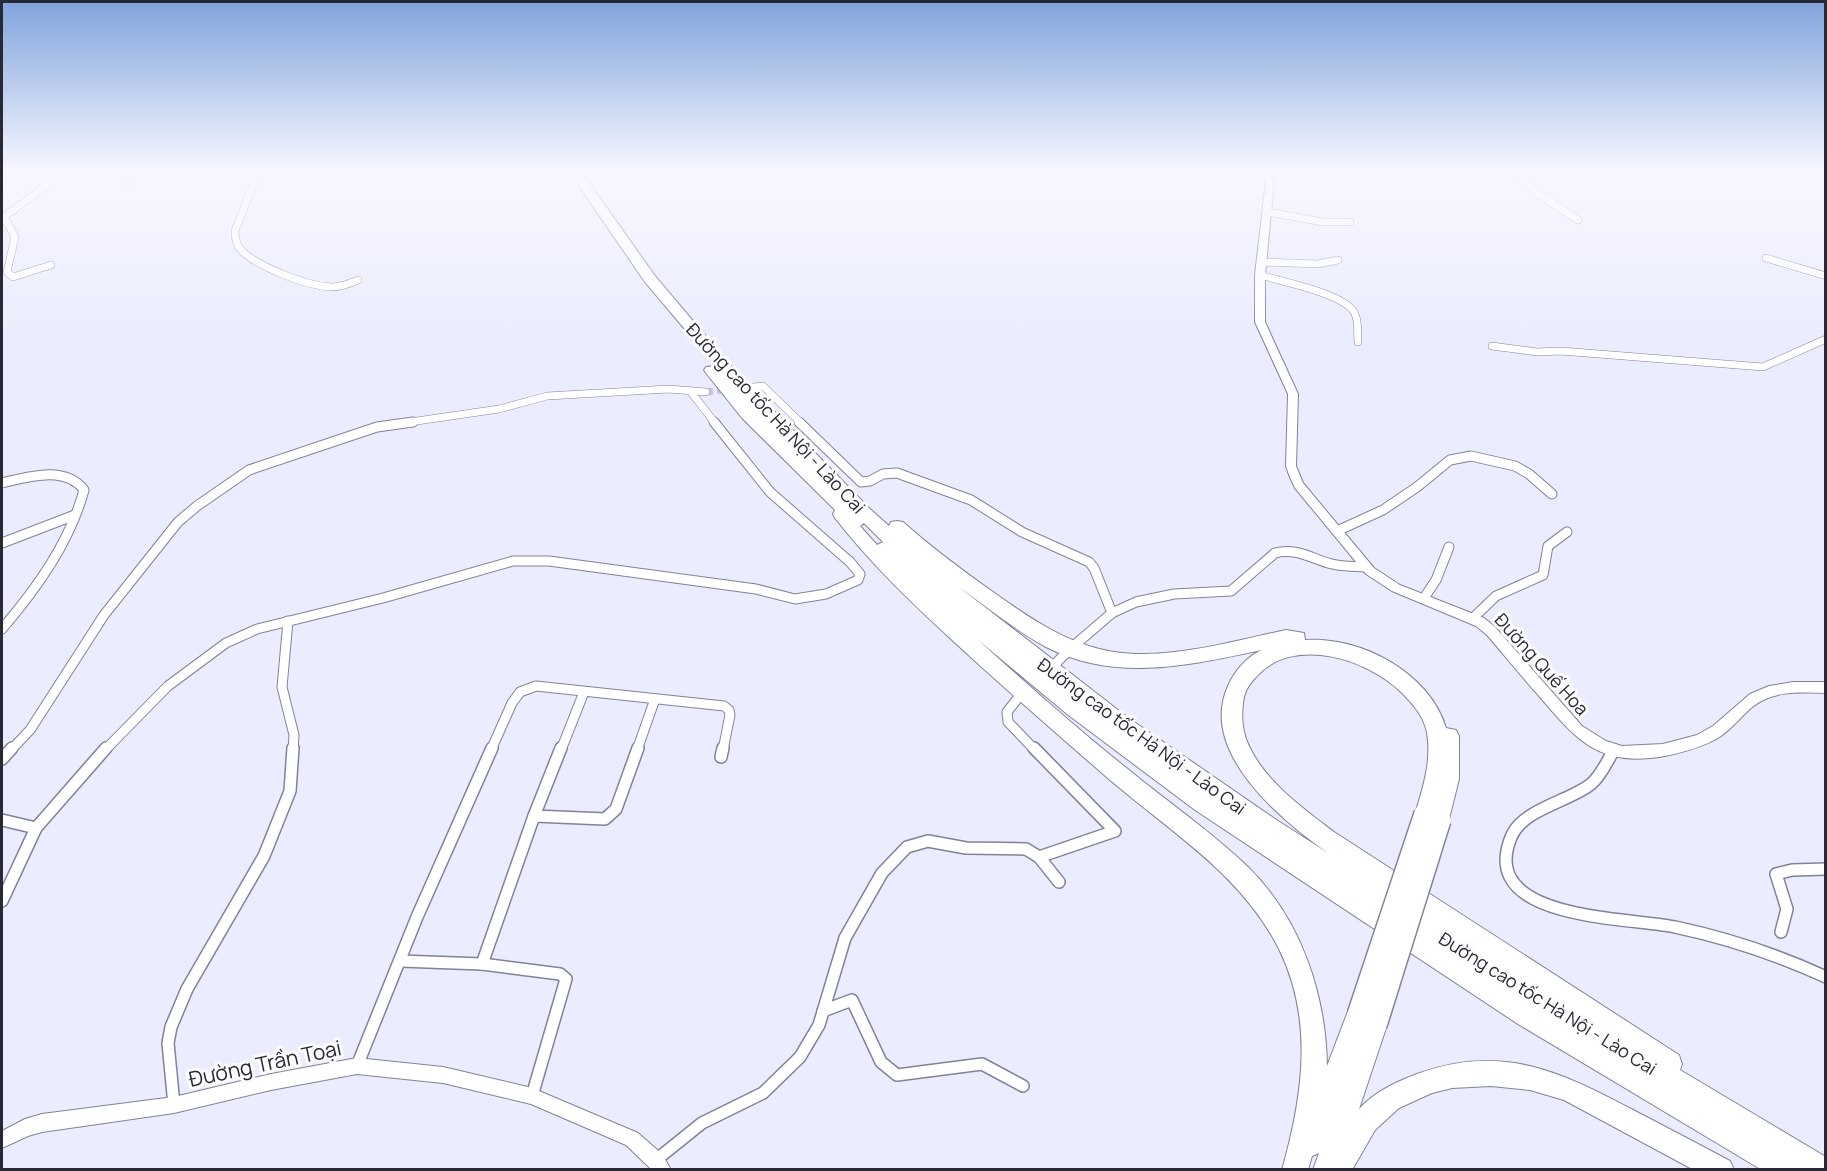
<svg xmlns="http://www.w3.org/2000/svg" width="1827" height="1171" font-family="Manrope,sans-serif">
<rect width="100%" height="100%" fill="#ebedfe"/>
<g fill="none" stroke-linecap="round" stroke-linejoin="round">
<!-- minor-tunnel -->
<path stroke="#c4c6d6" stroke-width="7" stroke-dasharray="7 4" stroke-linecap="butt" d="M706 392 731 389"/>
<!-- minor-far2 casing -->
<g stroke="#7f829b" stroke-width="8">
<g id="minor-far2">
<path d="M35 170 47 185 4 217 15 237 7 272 13 277 51 265"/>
<path d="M259 170 235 231C235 239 237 247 243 252 261 268 307 286 331 287 340 287 349 284 358 280"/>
<path d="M1512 170 1534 191 1578 220"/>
<path d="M126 183 138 170"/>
<path d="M1268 212 1323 222H1350"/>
<path d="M1766 258 1826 276"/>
<path d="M1261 262 1318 264 1338 260"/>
<path d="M1260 275C1280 281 1347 294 1355 314 1359 322 1357 333 1358 342"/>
<path d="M1492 346 1537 352 1561 351 1763 367 1826 339"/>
<path d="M744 388 763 386 801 423"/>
<path d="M691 392 715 423"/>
<path d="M403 423 499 409 547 396 669 389 706 392"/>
</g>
</g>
<!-- minor-far1 casing -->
<g stroke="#7f829b" stroke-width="11">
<g id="minor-far1">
<path d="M799 422 861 482 870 481 883 474 897 473 971 500 1022 532 1089 562 1094 568 1112 613"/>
<path d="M2 483C28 477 65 465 84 490 70 542 37 588 2 629"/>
<path d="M1337 531 1383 510 1417 487 1450 460 1471 456 1515 466 1529 474 1552 494"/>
<path d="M2 543 75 515"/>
<path d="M1424 598 1436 580 1449 547"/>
<path d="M1473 618 1496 596 1543 575 1548 546 1567 532"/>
<path d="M288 621 282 687 294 735 293 750"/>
<path d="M1077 643 1112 613 1136 602 1174 594 1231 591 1275 553C1296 547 1312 559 1332 564 1343 567 1355 566 1366 567"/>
<path d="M1056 663 1067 652"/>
<path d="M1018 698 1007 712 1008 722 1035 750"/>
<path d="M11 750 30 730 104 615 178 522 197 506 249 470 377 427 413 422"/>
<path d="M105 750 168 686 226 643 257 629 383 598 513 561H549L756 589 795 599 826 594 858 580 860 574 850 562 770 492 714 422"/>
<path d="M491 750 512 703 520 692 536 686 724 706 729 710 730 715 723 750"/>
<path d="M561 750 584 692"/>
<path d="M637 750 655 699"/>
</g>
</g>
<!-- minor casing -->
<g stroke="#7f829b" stroke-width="14">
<g id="minor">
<path d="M1034 748 1115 831 1039 857"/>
<path d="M1614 750C1607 761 1601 776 1591 784 1570 801 1524 809 1512 835 1474 921 1628 917 1675 927 1727 938 1778 955 1826 977"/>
<path d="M721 757 723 748"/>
<path d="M2 759 12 748"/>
<path d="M534 816 561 748"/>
<path d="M2 820 36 828"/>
<path d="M2 901 36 828 106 748"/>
<path d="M1781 932 1787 909 1776 874 1792 870 1826 869"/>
<path d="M400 961 482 964 534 816 605 819 616 809 638 748"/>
<path d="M482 964 560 974 566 979 532 1096"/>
<path d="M823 1011 852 1000 881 1062 897 1075 982 1064 1023 1086"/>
<path d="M357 1066 417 917 492 748"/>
<path d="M174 1105 168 1043 171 1027 187 989 264 856 290 791 293 748"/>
<path d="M656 1160 702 1123 763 1093 800 1057 819 1025 845 938 882 873 907 847 928 841 966 848 1026 849 1039 857 1059 882"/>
</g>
</g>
<!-- tertiary casing -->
<g stroke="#7f829b" stroke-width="2">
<g id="tertiary">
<path d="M1259 170H1267L1274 181 1265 275V322L1298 394 1296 466 1303 483 1374 568 1400 585 1484 618 1495 627 1582 726 1606 741 1622 746 1663 744 1697 735 1713 726 1750 694 1769 686 1793 682H1826V693C1799 692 1773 690 1751 708 1741 717 1732 728 1721 736 1704 747 1684 752 1665 756 1600 767 1579 743 1540 697 1522 677 1505 656 1487 635L1476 626 1392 591 1366 574 1295 488 1289 475 1286 466 1288 394 1255 322V275L1266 181Z"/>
<path d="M357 1058 443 1067 532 1088 638 1133 662 1154 671 1170H652L626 1145 531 1104 443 1083 357 1074 271 1090 174 1113 42 1132 28 1136 2 1148V1131L25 1119 42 1114 174 1097 271 1074Z"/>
</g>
</g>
<!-- motorway casing -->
<g stroke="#7f829b" stroke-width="2">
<path id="motorway" d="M568 170H580L655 276 736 372 870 509 889 526 891 522 897 521 903 522C932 548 962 570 993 592 1038 624 1080 653 1137 654 1187 655 1238 640 1286 630L1304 633 1305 640C1361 636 1430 673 1446 728L1456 730 1459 736V779L1447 827 1439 830 1431 827 1429 823 1426 824 1418 821 1415 814C1423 788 1432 760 1427 733 1424 716 1412 703 1401 692 1367 659 1297 637 1260 673 1250 683 1244 690 1243 704 1241 719 1243 735 1250 748 1267 783 1304 809 1334 832L1679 1055 1682 1064 1680 1070 1826 1157V1170H1762L1518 1024 1195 810 1067 714 977 639C1027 684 1077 729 1129 770 1169 803 1212 832 1249 868 1301 920 1326 994 1327 1066L1350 1006 1359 1003 1368 1006 1371 1015 1375 1013 1384 1016 1387 1025 1359 1109C1374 1092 1396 1082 1417 1074 1500 1043 1560 1071 1633 1110 1666 1127 1698 1144 1730 1161L1734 1170H1694L1564 1100 1530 1090 1491 1086 1452 1088 1432 1093 1399 1108 1375 1130 1352 1170H1313L1319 1153 1312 1156 1308 1170H1282C1303 1096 1314 1020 1279 949 1242 875 1171 832 1110 780 1057 734 1003 687 951 639 910 601 870 563 835 518L833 514 835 510 742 418 706 373 704 370 706 367 716 366 645 282ZM864 523 883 542 877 545 860 526ZM959 587C987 607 1015 630 1046 647 1116 683 1190 665 1262 650 1247 656 1234 672 1228 686 1198 752 1281 820 1328 853L1275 819 1127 717Z"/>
</g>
<!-- minor-far2 -->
<use href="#minor-far2" stroke="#fff" stroke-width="7"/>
<!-- minor-far1 -->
<use href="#minor-far1" stroke="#fff" stroke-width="9"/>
<!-- minor -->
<use href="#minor" stroke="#fff" stroke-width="11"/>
<!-- tertiary -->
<use href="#tertiary" fill="#fff" fill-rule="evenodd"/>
<!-- motorway -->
<use href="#motorway" fill="#fff" fill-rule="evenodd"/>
<!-- motorway-bridge casing -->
<g stroke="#7f829b" stroke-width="26" stroke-linecap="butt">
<g id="motorway-bridge">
<path d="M1359 1015 1426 814"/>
<path d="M1375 1025 1439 820"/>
</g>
</g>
<!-- motorway-bridge -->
<use href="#motorway-bridge" stroke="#fff" stroke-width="23"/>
</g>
<!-- sky -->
<linearGradient id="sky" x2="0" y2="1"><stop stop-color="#80a3dc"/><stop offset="0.51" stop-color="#f6f7ff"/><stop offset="1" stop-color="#f6f7ff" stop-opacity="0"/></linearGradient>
<rect width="1827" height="334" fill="url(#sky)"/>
<g text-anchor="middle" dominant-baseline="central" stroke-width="6" stroke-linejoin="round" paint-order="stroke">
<!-- street labels -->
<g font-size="18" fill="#282934" stroke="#fcfcfc">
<text transform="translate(776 418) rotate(47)">Đường cao tốc Hà Nội - Lào Cai</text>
<text transform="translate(1542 664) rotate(48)">Đường Quế Hoa</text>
<text transform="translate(1142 736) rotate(36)">Đường cao tốc Hà Nội - Lào Cai</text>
<text transform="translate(1548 1003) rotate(32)">Đường cao tốc Hà Nội - Lào Cai</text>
</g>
<!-- near-street labels -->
<g font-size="21" fill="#282934" stroke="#fcfcfc">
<text transform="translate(265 1063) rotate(-12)">Đường Trần Toại</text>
</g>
</g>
<!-- border -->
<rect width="1827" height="1171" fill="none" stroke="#282934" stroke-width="6"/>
</svg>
